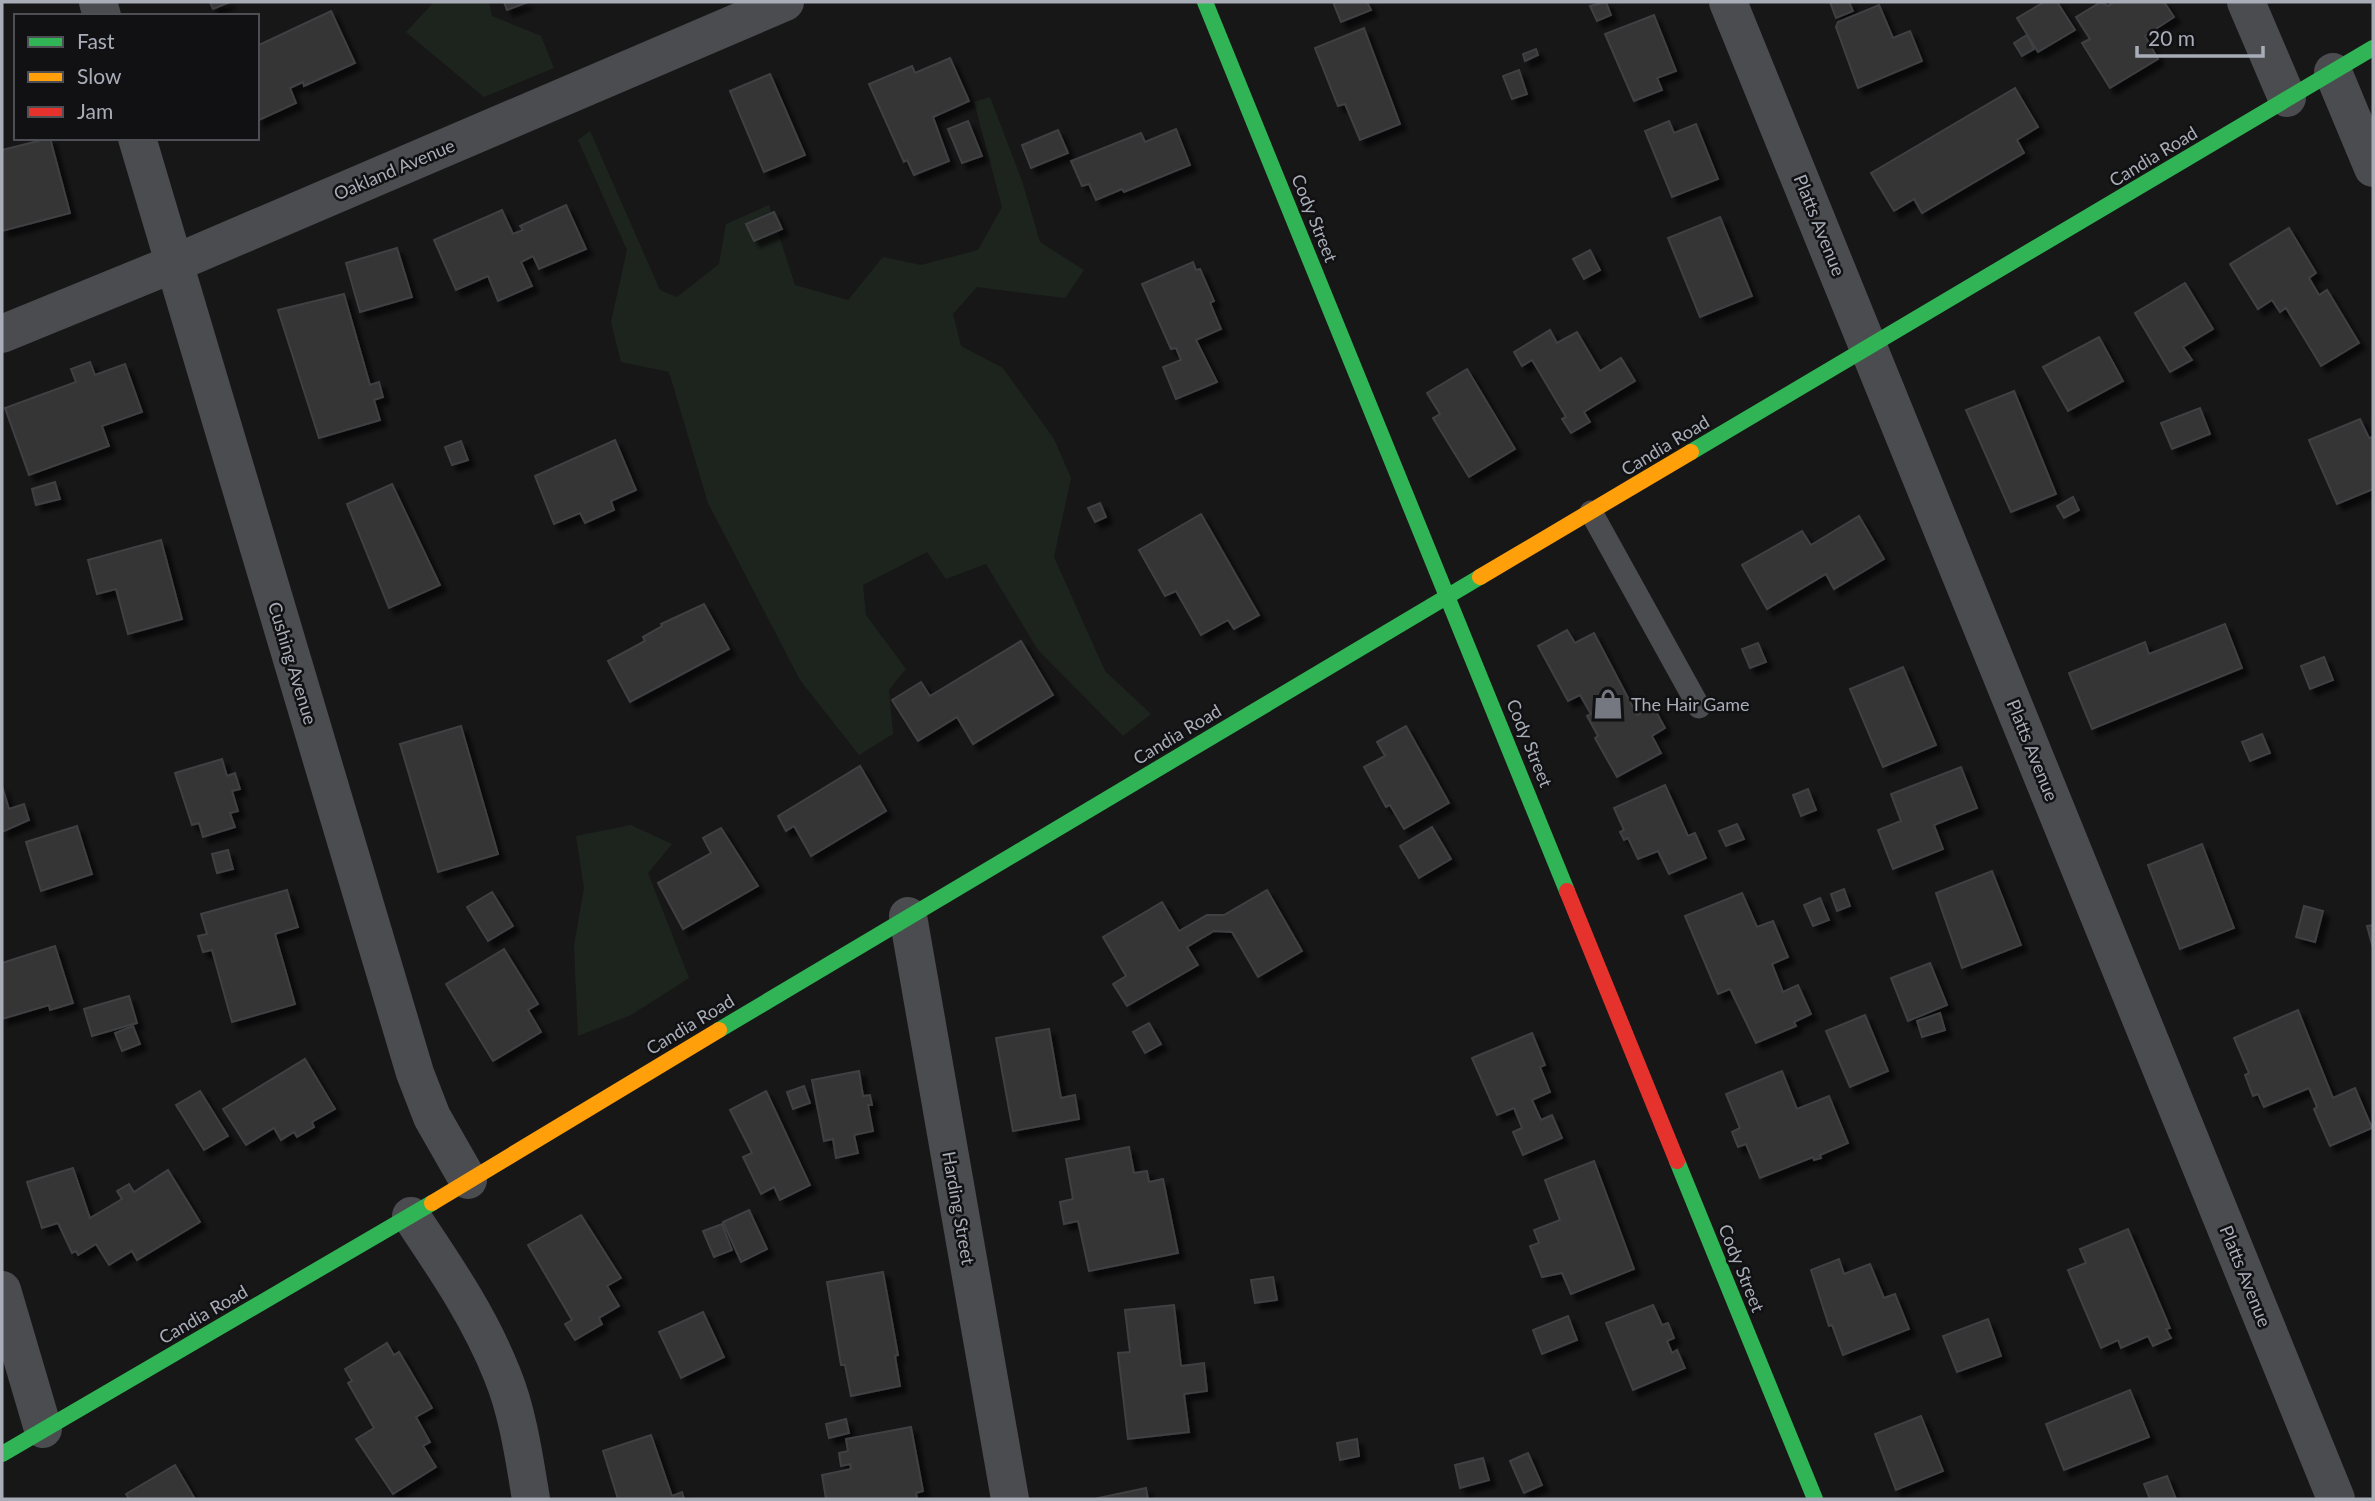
<svg xmlns="http://www.w3.org/2000/svg" width="2375" height="1501" font-family="Lato,sans-serif">
<defs>
<filter id="shadow"><feDropShadow dx="6" dy="6" stdDeviation="2" flood-color="#0009"/></filter>
</defs>
<rect width="100%" height="100%" fill="#171717"/>
<!-- green -->
<g fill="#1d241e">
<path d="M434 2H489L492 16 541 36 554 68 484 97 406 32Z"/>
<path d="M990 97 1022 181 1040 242 1084 270 1065 298 977 287 953 314 961 346 1003 368 1054 439 1071 478 1054 557 1105 671 1151 714 1123 736 1038 650 986 564 946 579 927 552 863 585 866 615 906 669 889 690 893 734 859 755 800 680 708 503 669 372 621 362 611 322 627 250 578 140 590 131 660 290 677 297 719 264 726 224 769 205 795 285 848 300 883 257 921 265 978 250 1002 207 974 102Z"/>
<path d="M631 825 672 844 648 873 689 978 631 1015 578 1036 574 946 584 888 576 836Z"/>
</g>
<!-- building -->
<g fill="#353536" stroke="#3f4043" stroke-width="2" filter="url(#shadow)">
<path d="M210 2H230L213 9Z"/>
<path d="M504 2H528L507 10Z"/>
<path d="M1333 2H1367L1371 10 1341 22Z"/>
<path d="M1606 2 1611 15 1597 21 1590 6Z"/>
<path d="M1830 2H1849L1853 11 1836 18Z"/>
<path d="M2044 2H2057L2075 30 2038 52 2017 18Z"/>
<path d="M2101 2 2108 6 2114 2H2164L2174 17 2145 36 2158 59 2110 88 2082 43 2090 39 2076 17Z"/>
<path d="M1879 5 1893 38 1910 31 1922 61 1858 88 1836 27 1838 22Z"/>
<path d="M331 11 355 63 304 86 303 82 290 88 296 103 257 121V46Z"/>
<path d="M1654 15 1676 71 1657 78 1662 90 1634 101 1605 34Z"/>
<path d="M1364 28 1400 124 1360 140 1345 104 1338 106 1315 48Z"/>
<path d="M2027 35 2034 49 2022 56 2014 43Z"/>
<path d="M1536 49 1538 55 1525 61 1523 54Z"/>
<path d="M950 58 969 101 933 117 949 161 914 175 907 160 904 162 869 84 912 66 915 73Z"/>
<path d="M1519 70 1527 94 1512 99 1503 76Z"/>
<path d="M770 74 805 155 764 172 730 91Z"/>
<path d="M2015 88 2038 127 2017 140 2024 153 1922 213 1914 199 1894 211 1871 173Z"/>
<path d="M968 121 982 156 962 163 948 129Z"/>
<path d="M1669 121 1674 133 1696 124 1718 179 1672 197 1645 131Z"/>
<path d="M1176 129 1190 165 1124 192 1122 189 1096 200 1089 184 1082 186 1071 161 1141 133 1145 142Z"/>
<path d="M1058 130 1068 153 1031 168 1022 145Z"/>
<path d="M50 138 70 213 2 231V150Z"/>
<path d="M566 205 586 249 539 269 533 256 521 262 532 286 498 301 488 276 456 290 434 240 502 210 513 234 523 230 520 226Z"/>
<path d="M774 212 782 229 754 241 746 224Z"/>
<path d="M1720 217 1752 296 1700 317 1668 238Z"/>
<path d="M2289 228 2316 273 2309 278 2319 295 2327 290 2359 343 2321 366 2286 308 2280 312 2272 300 2258 309 2230 264Z"/>
<path d="M397 248 412 297 360 312 346 263Z"/>
<path d="M1590 250 1600 270 1584 279 1573 259Z"/>
<path d="M1193 262 1196 270 1200 269 1214 301 1210 303 1221 329 1196 340 1217 382 1176 399 1163 367 1181 360 1176 348 1171 349 1142 284Z"/>
<path d="M2185 283 2213 329 2183 347 2192 360 2170 372 2135 313Z"/>
<path d="M344 294 370 385 379 382 383 397 374 400 380 420 319 438 278 310Z"/>
<path d="M1550 330 1557 343 1577 332 1600 371 1621 358 1635 381 1584 412 1590 422 1571 433 1562 419 1566 417 1532 360 1522 366 1514 352Z"/>
<path d="M2099 337 2123 381 2068 411 2043 367Z"/>
<path d="M90 362 95 375 125 364 142 412 102 426 109 446 29 475 5 408 76 382 71 369Z"/>
<path d="M1467 369 1515 449 1469 477 1433 418 1440 414 1427 393Z"/>
<path d="M2014 391 2056 494 2011 512 1966 410Z"/>
<path d="M2200 408 2210 434 2172 449 2161 423Z"/>
<path d="M2360 419 2369 438 2373 437V489L2337 504 2309 440Z"/>
<path d="M615 440 636 490 611 501 614 510 585 523 580 513 554 524 535 476Z"/>
<path d="M461 441 468 460 452 465 445 447Z"/>
<path d="M55 482 60 499 36 505 32 489Z"/>
<path d="M392 484 440 585 389 608 347 504Z"/>
<path d="M2073 497 2079 510 2064 518 2057 506Z"/>
<path d="M1100 503 1106 517 1095 522 1088 508Z"/>
<path d="M1201 514 1259 615 1234 629 1228 620 1201 635 1176 591 1165 596 1139 550Z"/>
<path d="M1859 516 1884 559 1834 589 1826 574 1767 609 1742 565 1802 531 1811 545Z"/>
<path d="M161 540 182 619 128 634 116 589 97 594 88 560Z"/>
<path d="M704 604 729 649 630 702 608 661 645 641 643 637 662 626 661 624Z"/>
<path d="M2225 624 2242 668 2092 729 2069 673 2145 642 2149 654Z"/>
<path d="M1567 630 1575 643 1594 633 1637 715 1653 706 1665 728 1652 736 1661 753 1617 777 1595 738 1598 736 1587 716 1591 714 1580 695 1568 701 1538 646Z"/>
<path d="M1021 641 1053 695 973 744 957 717 918 741 892 700 921 682 930 696Z"/>
<path d="M1758 643 1766 662 1750 668 1742 649Z"/>
<path d="M2324 657 2333 680 2310 689 2301 666Z"/>
<path d="M1903 667 1936 745 1883 767 1850 689Z"/>
<path d="M461 726 498 854 438 872 400 744Z"/>
<path d="M1406 726 1449 803 1404 829 1390 805 1386 807 1364 767 1385 756 1377 742Z"/>
<path d="M2262 734 2270 753 2250 761 2242 742Z"/>
<path d="M222 759 227 776 235 773 240 789 232 791 238 811 230 813 235 827 203 837 199 823 192 825 175 773Z"/>
<path d="M860 766 886 811 811 856 794 826 786 831 778 816Z"/>
<path d="M1961 767 1977 808 1934 825 1943 849 1893 869 1878 830 1901 821 1891 794Z"/>
<path d="M1665 785 1688 836 1695 833 1706 858 1669 874 1658 851 1638 859 1628 838 1624 840 1620 832 1624 830 1614 808Z"/>
<path d="M2 786 9 809 24 804 29 820 2 832Z"/>
<path d="M1808 789 1816 810 1801 816 1793 795Z"/>
<path d="M1737 824 1744 839 1726 846 1719 831Z"/>
<path d="M77 826 92 874 41 891 26 842Z"/>
<path d="M1432 827 1451 859 1419 878 1400 846Z"/>
<path d="M721 828 758 886 683 929 658 883 711 853 703 838Z"/>
<path d="M2202 844 2234 928 2180 949 2148 865Z"/>
<path d="M228 850 233 869 217 873 212 854Z"/>
<path d="M1992 871 2021 945 1962 968 1936 893Z"/>
<path d="M1844 889 1850 906 1837 911 1831 894Z"/>
<path d="M287 890 298 927 275 934 295 1004 232 1022 212 950 203 952 198 936 207 934 201 914Z"/>
<path d="M1267 890 1302 951 1258 977 1232 932 1214 931 1187 947 1198 965 1127 1006 1113 984 1126 976 1103 937 1162 902 1179 931 1207 915H1224Z"/>
<path d="M492 892 513 926 488 941 467 907Z"/>
<path d="M1742 893 1757 927 1773 921 1788 957 1772 964 1783 992 1798 985 1811 1014 1794 1022 1796 1026 1756 1043 1730 989 1718 994 1685 916Z"/>
<path d="M1820 898 1829 920 1813 926 1804 905Z"/>
<path d="M2304 906 2323 911 2315 942 2296 937Z"/>
<path d="M2373 925V948L2367 926Z"/>
<path d="M55 946 73 1003 50 1010 49 1005 2 1019V963Z"/>
<path d="M504 949 538 1004 528 1010 541 1032 493 1061 446 984Z"/>
<path d="M1930 963 1947 1005 1908 1021 1891 978Z"/>
<path d="M129 996 137 1023 92 1036 84 1009Z"/>
<path d="M2298 1010 2333 1098 2355 1088 2372 1128 2330 1146 2314 1109 2317 1107 2309 1088 2264 1107 2258 1094 2253 1096 2245 1075 2249 1073 2234 1038Z"/>
<path d="M1940 1013 1945 1030 1922 1037 1917 1021Z"/>
<path d="M1865 1015 1888 1071 1850 1087 1826 1031Z"/>
<path d="M1149 1023 1161 1044 1145 1053 1133 1032Z"/>
<path d="M133 1026 140 1044 122 1051 115 1033Z"/>
<path d="M1049 1029 1061 1098 1075 1095 1079 1119 1013 1131 996 1038Z"/>
<path d="M1532 1033 1545 1065 1540 1067 1550 1092 1532 1100 1541 1120 1552 1115 1562 1138 1523 1155 1513 1132 1522 1128 1514 1108 1497 1115 1472 1058Z"/>
<path d="M305 1059 335 1109 312 1122 314 1127 297 1137 294 1132 281 1140 274 1128 246 1145 223 1109Z"/>
<path d="M859 1071 863 1096 870 1095 872 1105H868L873 1131 854 1135 858 1153 836 1158 833 1139 824 1141 812 1080Z"/>
<path d="M1782 1071 1797 1109 1829 1096 1848 1143 1820 1155 1821 1158 1814 1160 1813 1157 1760 1178 1746 1144 1738 1147 1732 1132 1740 1128 1726 1094Z"/>
<path d="M804 1086 810 1103 793 1109 787 1092Z"/>
<path d="M200 1091 228 1136 204 1150 176 1105Z"/>
<path d="M766 1091 810 1185 780 1200 774 1187 761 1194 743 1157 752 1153 730 1110Z"/>
<path d="M1129 1147 1134 1173 1147 1171 1149 1182 1163 1179 1178 1253 1089 1271 1078 1221 1064 1224 1060 1202 1073 1199 1066 1159Z"/>
<path d="M1594 1161 1634 1269 1571 1294 1562 1273 1542 1277 1530 1246 1539 1243 1534 1230 1560 1220 1545 1180Z"/>
<path d="M73 1168 90 1218 122 1199 117 1191 129 1184 134 1192 168 1170 200 1222 137 1260 132 1251 109 1265 96 1244 78 1255 76 1251 72 1253 58 1223 42 1228 27 1182Z"/>
<path d="M749 1210 767 1249 741 1262 723 1222Z"/>
<path d="M581 1215 621 1278 607 1286 619 1306 599 1318 602 1324 575 1340 565 1324 572 1320 528 1245Z"/>
<path d="M722 1224 732 1250 714 1257 703 1231Z"/>
<path d="M2128 1229 2170 1328 2166 1329 2171 1338 2153 1346 2148 1336 2121 1348 2118 1340 2101 1348 2068 1270 2086 1263 2080 1249Z"/>
<path d="M1839 1259 1844 1274 1870 1264 1884 1298 1895 1294 1909 1329 1843 1355 1832 1325 1829 1326 1811 1270Z"/>
<path d="M883 1272 898 1355 895 1356 900 1386 851 1396 845 1365H841L827 1282Z"/>
<path d="M1273 1277 1277 1300 1255 1303 1251 1280Z"/>
<path d="M1174 1305 1181 1366 1204 1363 1207 1391 1184 1394 1189 1432 1128 1439 1118 1353 1130 1352 1125 1310Z"/>
<path d="M1653 1305 1662 1325 1668 1323 1674 1338 1667 1341 1672 1353 1677 1350 1685 1368 1633 1390 1606 1323Z"/>
<path d="M703 1312 724 1357 681 1378 659 1332Z"/>
<path d="M1568 1316 1577 1340 1542 1354 1533 1330Z"/>
<path d="M1988 1319 2001 1356 1957 1372 1943 1336Z"/>
<path d="M387 1343 394 1355 399 1352 432 1408 416 1417 430 1442 423 1446 436 1467 393 1494 356 1439 374 1428 348 1383 352 1381 345 1369Z"/>
<path d="M2130 1390 2149 1437 2064 1470 2046 1424Z"/>
<path d="M1921 1416 1943 1471 1896 1490 1875 1434Z"/>
<path d="M846 1419 849 1433 829 1438 826 1424Z"/>
<path d="M911 1427 923 1491 916 1493 917 1499H826L822 1475 851 1469 850 1464 841 1466 839 1453 848 1451 846 1439Z"/>
<path d="M651 1435 672 1496 682 1492 684 1499H618L603 1451Z"/>
<path d="M1357 1439 1359 1456 1340 1460 1337 1443Z"/>
<path d="M1528 1453 1542 1485 1524 1493 1510 1461Z"/>
<path d="M1483 1458 1489 1480 1460 1488 1455 1465Z"/>
<path d="M175 1465 195 1499H129L126 1494Z"/>
<path d="M2167 1476 2176 1499H2150L2144 1484Z"/>
<path d="M1146 1488 1148 1499H1099L1098 1498Z"/>
</g>
<g fill="none" stroke-linecap="round" stroke-linejoin="round">
<!-- lane -->
<path stroke="#4b4c50" stroke-width="23" d="M1591 512 1699 707"/>
<!-- street -->
<g stroke="#4b4c50" stroke-width="38">
<path d="M98 2 102 16"/>
<path d="M1728 2 2336 1499"/>
<path d="M2246 2 2287 98"/>
<path d="M2333 72 2373 168"/>
<path d="M137 138 415 1073 432 1117 468 1180"/>
<path d="M2 334 173 264 785 2"/>
<path d="M908 916 1010 1499"/>
<path d="M411 1216C445 1267 479 1316 502 1374 518 1413 524 1457 531 1499"/>
<path d="M2 1290 43 1429"/>
</g>
<!-- fast -->
<g stroke="#30b455" stroke-width="16">
<path d="M1205 2 1567 891"/>
<path d="M1691 452 2373 48"/>
<path d="M719 1030 1480 577"/>
<path d="M1677 1161 1815 1499"/>
<path d="M2 1454 432 1203"/>
</g>
<!-- slow -->
<g stroke="#ff9f0a" stroke-width="16">
<path d="M1480 577 1691 452"/>
<path d="M432 1203 719 1030"/>
</g>
<!-- jam -->
<path stroke="#e5322d" stroke-width="16" d="M1567 891 1677 1161"/>
</g>
<!-- icons -->
<defs>
<g id="shop-bare" transform="scale(2.415)"><path d="M-5-2.5h2.3a2.7 3.5 0 0 1 5.4 0H5L5.5 6h-11ZM-1.5-2.5h3a1.5 2.3 0 0 0-3 0Z" fill="#757880" stroke="#111113" stroke-width="2.5" paint-order="stroke"/></g>
</defs>
<g fill-rule="evenodd">
<use href="#shop-bare" x="1608" y="704"/>
</g>
<g text-anchor="middle" dominant-baseline="central" stroke-width="5" stroke-linejoin="round" paint-order="stroke">
<!-- street labels -->
<g font-size="18" fill="#a8adb8" stroke="#111113">
<text transform="translate(2153 156) rotate(-31)">Candia Road</text>
<text transform="translate(394 169) rotate(-23)">Oakland Avenue</text>
<text transform="translate(1315 218) rotate(68)">Cody Street</text>
<text transform="translate(1820 225) rotate(68)">Platts Avenue</text>
<text transform="translate(1665 445) rotate(-31)">Candia Road</text>
<text transform="translate(293 663) rotate(73)">Cushing Avenue</text>
<text transform="translate(1177 734) rotate(-31)">Candia Road</text>
<text transform="translate(1530 743) rotate(68)">Cody Street</text>
<text transform="translate(2033 750) rotate(68)">Platts Avenue</text>
<text transform="translate(690 1024) rotate(-31)">Candia Road</text>
<text transform="translate(959 1208) rotate(80)">Harding Street</text>
<text transform="translate(1742 1268) rotate(68)">Cody Street</text>
<text transform="translate(2246 1276) rotate(68)">Platts Avenue</text>
<text transform="translate(203 1314) rotate(-30)">Candia Road</text>
</g>
<!-- poi labels -->
<g font-size="18" fill="#a8adb8" stroke="#111113" text-anchor="start">
<text x="1631" y="704">The Hair Game</text>
</g>
</g>
<!-- border -->
<rect width="2375" height="1501" fill="none" stroke="#a8adb8" stroke-width="7"/>
<!-- legend -->
<rect x="14" y="14" width="245" height="126" fill="#111113" stroke="#4d4f55" stroke-width="2"/>
<rect x="28" y="37" width="35" height="10" fill="#30b455" stroke="#4d4f55" stroke-width="2"/>
<text x="77" y="49" font-size="21" fill="#a8adb8">Fast</text>
<rect x="28" y="72" width="35" height="10" fill="#ff9f0a" stroke="#4d4f55" stroke-width="2"/>
<text x="77" y="84" font-size="21" fill="#a8adb8">Slow</text>
<rect x="28" y="107" width="35" height="10" fill="#e5322d" stroke="#4d4f55" stroke-width="2"/>
<text x="77" y="119" font-size="21" fill="#a8adb8">Jam</text>
<!-- scale -->
<path d="M2137 46v10h126v-10" fill="none" stroke="#a8adb8" stroke-width="3.5"/>
<text x="2148" y="46" font-size="21" fill="#a8adb8" stroke="#111113" stroke-width="5" paint-order="stroke">20 m</text>
</svg>
